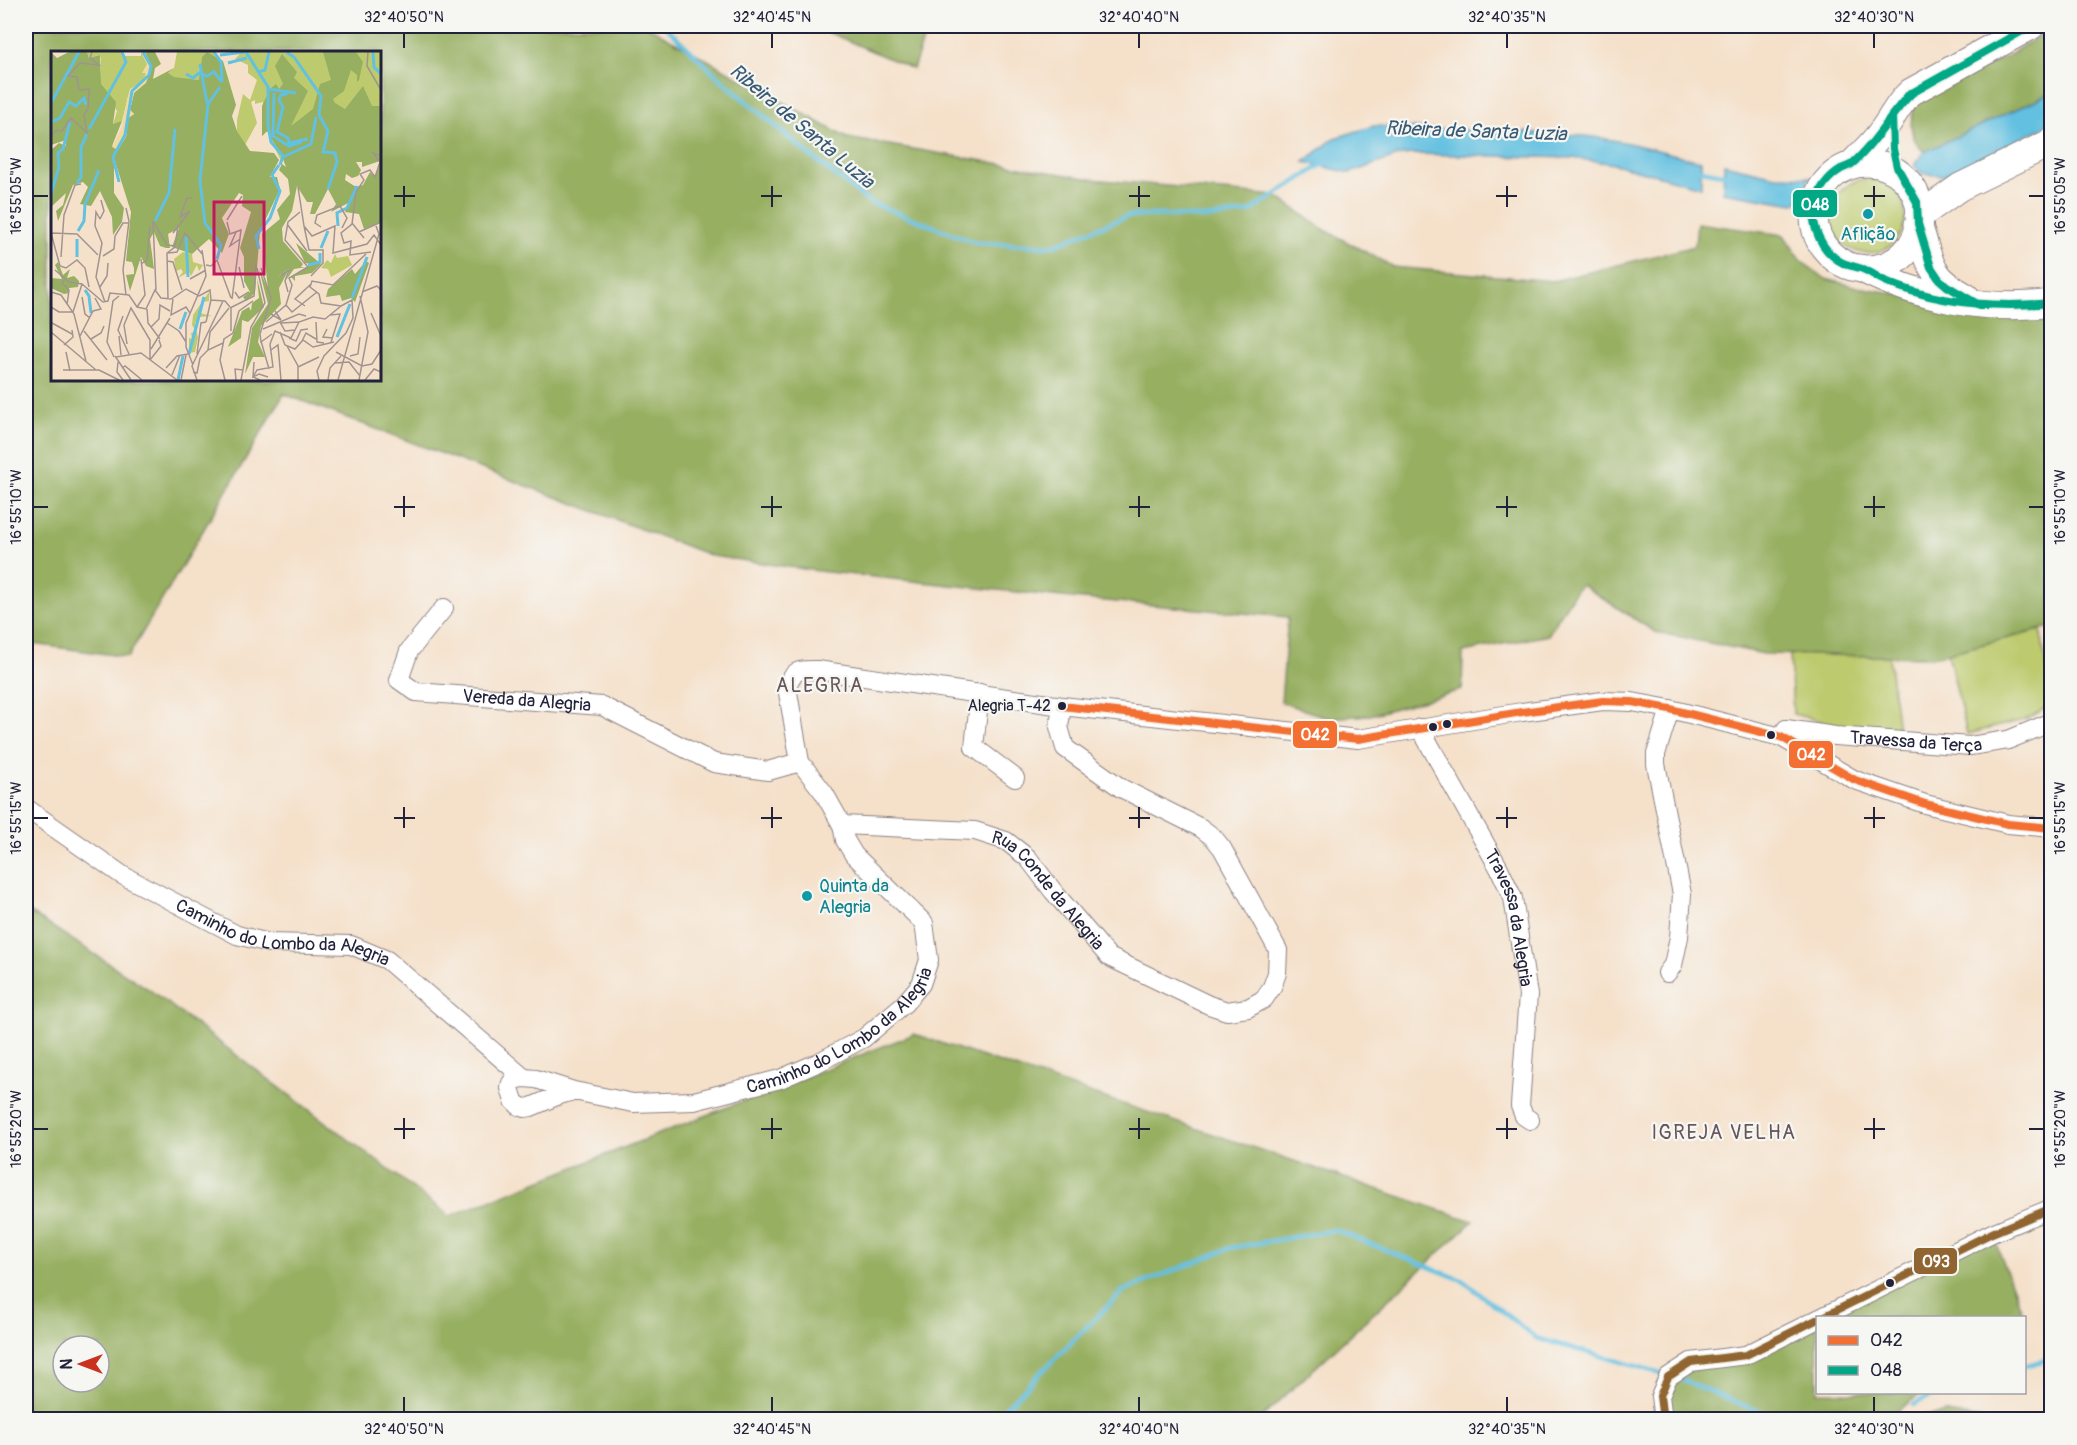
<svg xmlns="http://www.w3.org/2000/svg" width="2077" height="1445" font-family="Pangolin,sans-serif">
<rect width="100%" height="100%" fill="#f6f6f2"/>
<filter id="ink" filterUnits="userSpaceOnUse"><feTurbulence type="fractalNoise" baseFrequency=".0167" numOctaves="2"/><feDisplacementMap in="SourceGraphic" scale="12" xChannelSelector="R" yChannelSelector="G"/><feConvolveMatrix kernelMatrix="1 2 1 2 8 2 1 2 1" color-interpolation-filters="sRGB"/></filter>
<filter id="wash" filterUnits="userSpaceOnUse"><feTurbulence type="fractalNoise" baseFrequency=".008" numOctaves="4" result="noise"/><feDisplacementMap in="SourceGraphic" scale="24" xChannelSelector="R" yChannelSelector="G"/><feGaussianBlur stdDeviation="1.35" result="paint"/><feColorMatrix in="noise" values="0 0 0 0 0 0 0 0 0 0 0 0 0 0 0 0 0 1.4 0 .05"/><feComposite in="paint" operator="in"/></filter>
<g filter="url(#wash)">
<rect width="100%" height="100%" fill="#f5e0c9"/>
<!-- green -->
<g fill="#bdcb6e" stroke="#707654" stroke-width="1.5">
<circle cx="1868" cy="216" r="37"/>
<path d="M2041 630 2051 705 2027 719 1967 734 1948 653Z"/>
<path d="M1790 654 1889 656 1898 731 1836 725 1793 714Z"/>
</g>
<!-- forest -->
<g fill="#96af61" stroke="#5c684e" stroke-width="1.5" fill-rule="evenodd">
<path d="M26 26H647L847 138 1091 179 1276 196 1325 230 1393 267 1553 281 1695 246 1697 223 1784 235 1801 261 1826 279 1858 287 1905 295 2051 313V627L1932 657 1764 654 1655 632 1582 585 1576 590 1548 635 1463 652 1462 690 1370 715 1328 718 1281 702 1288 617 1072 598 818 571 712 556 284 394 128 657 26 643ZM52 52H380V380H52Z"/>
<path d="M814 26H928L913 69Z"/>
<path d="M2051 28V93L1924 152C1907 136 1909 118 1918 98L2004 58Z"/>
<path d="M26 910 150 990 450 1216 914 1034 1473 1221 1260 1419H26ZM63 1346H99V1382H63Z"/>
<path d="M1992 1233 2024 1317 1820 1318Z"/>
<path d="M1817 1319 1818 1392 1922 1393 1886 1419 1947 1413 1982 1419H1663L1668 1377 1746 1355Z"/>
</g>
<!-- water -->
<g fill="#62c0e0" stroke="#42718e" stroke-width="1.5">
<path d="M2051 93V124L1943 176 1922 173 1914 166 1924 152Z"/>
<path d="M1374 126C1444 131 1515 130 1585 136 1624 140 1663 152 1701 161V187L1614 164 1573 158 1415 154 1401 155 1350 173 1304 162 1335 138Z"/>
<path d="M1724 164 1776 176 1810 177 1800 198 1794 204 1723 192Z"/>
</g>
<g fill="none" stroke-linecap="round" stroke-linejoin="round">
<!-- stream -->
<g stroke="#62c0e0" stroke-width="4.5">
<path d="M665 26 718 77 807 153 869 202 977 243 1052 246 1127 216 1164 215 1208 218 1249 212 1323 164"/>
<path d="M1697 169 1727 175"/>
<path d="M2024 1366 2049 1359"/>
<path d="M1677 1378 1781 1420"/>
<path d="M1913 1405 1939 1392"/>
<path d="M993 1420 1123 1291 1230 1248 1335 1230 1462 1280 1536 1338 1664 1374"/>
</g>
</g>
</g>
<g filter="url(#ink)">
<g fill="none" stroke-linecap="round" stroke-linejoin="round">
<!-- minor casing -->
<g stroke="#8c8182" stroke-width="20">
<g id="minor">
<path id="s1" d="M444 608 409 651 399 680 416 692 602 706 714 763 768 771 800 762"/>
<path d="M980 693 974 747 1015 778"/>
<path id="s2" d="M1420 728 1499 868 1513 898 1528 995 1520 1106 1524 1116 1530 1120"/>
<path id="s3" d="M1781 737 1786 729 1835 736 1970 746 2008 740 2052 722"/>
<path id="s4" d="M26 808 122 875 237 935 269 943 351 945 387 960 524 1078"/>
<path id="s5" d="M842 825 975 831 1006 841 1028 858 1053 891 1109 957 1209 1005 1227 1011 1248 1008 1264 999 1272 987 1277 973 1278 950 1222 848 1213 837 1201 828 1121 788 1065 748 1059 727 1062 706"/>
<path d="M1667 973 1673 965 1679 937 1682 894 1656 764V754L1670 709"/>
<path id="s6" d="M574 1091 559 1095 531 1107 525 1108 519 1106 514 1101 510 1088 511 1083 514 1080 524 1078 536 1079 574 1091 633 1103 694 1101 780 1079 817 1063 864 1038 904 1004 921 984 929 960 924 923 854 855 845 840 842 825 824 793 800 762 787 687C793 669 799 670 817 670L1062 706 1358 739 1522 712 1603 701 1632 702 1670 709 1781 737 1855 780 1925 804 2008 824 2052 828"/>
<path d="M1820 1318 1992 1233 2052 1208"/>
<path d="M1663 1420 1660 1396 1668 1377 1691 1362 1746 1355 1818 1319"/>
</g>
</g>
<!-- secondary casing -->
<g stroke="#8c8182" stroke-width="29">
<g id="secondary">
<circle cx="1867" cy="216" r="53"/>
<path d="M1851 165C1862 154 1874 143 1883 130 1893 117 1898 103 1911 92L2031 26"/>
<path d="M1919 216 1960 187 2052 142"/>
<path d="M1918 224C1931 264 1928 276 1966 297"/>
<path d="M1860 268C1919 298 1986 312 2052 303"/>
</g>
</g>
<!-- minor -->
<use href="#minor" stroke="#fff" stroke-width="18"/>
<!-- secondary -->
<use href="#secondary" stroke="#fff" stroke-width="27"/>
<!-- bus-1 casing -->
<g stroke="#f6f6f2" stroke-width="12">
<path id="bus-1" d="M1062 706 1358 739 1522 712 1603 701 1632 702 1670 709 1781 737 1855 780 1925 804 2008 824 2052 828"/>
</g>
<!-- bus-2 casing -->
<g stroke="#f6f6f2" stroke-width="12">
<g id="bus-2">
<path d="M2031 26 1912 93C1890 114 1877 142 1853 163 1850 166 1846 167 1841 169 1828 177 1818 190 1815 205 1810 228 1823 253 1843 263 1850 266 1858 267 1865 270 1872 273 1878 278 1885 281 1937 304 1996 308 2052 303"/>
<path d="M1910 93 1892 115 1893 149 1897 167 1917 202 1918 224 1931 267 1939 279 1947 286 1979 305H1986"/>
</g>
</g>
<!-- bus-3 casing -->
<g stroke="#f6f6f2" stroke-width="12">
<g id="bus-3">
<path d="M1821 1318 1992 1233 2052 1208"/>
<path d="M1663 1420 1660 1396 1668 1377 1691 1362 1746 1355 1818 1319"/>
</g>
</g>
<!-- bus-1 -->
<use href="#bus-1" stroke="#f37032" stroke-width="8"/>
<!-- bus-2 -->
<use href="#bus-2" stroke="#00a886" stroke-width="8"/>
<!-- bus-3 -->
<use href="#bus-3" stroke="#906532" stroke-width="8"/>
</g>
</g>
<!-- ticks -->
<path fill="none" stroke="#22223b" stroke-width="2" d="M404 33V48M772 33V48M1139 33V48M1507 33V48M1874 33V48M404 186V207M772 186V207M1139 186V207M1507 186V207M1874 186V207M33 196H48M394 196H415M761 196H782M1129 196H1150M1496 196H1517M1864 196H1885M2029 196H2044M404 496V517M772 496V517M1139 496V517M1507 496V517M1874 496V517M33 507H48M394 507H415M761 507H782M1129 507H1150M1496 507H1517M1864 507H1885M2029 507H2044M404 807V828M772 807V828M1139 807V828M1507 807V828M1874 807V828M33 818H48M394 818H415M761 818H782M1129 818H1150M1496 818H1517M1864 818H1885M2029 818H2044M404 1118V1139M772 1118V1139M1139 1118V1139M1507 1118V1139M1874 1118V1139M33 1129H48M394 1129H415M761 1129H782M1129 1129H1150M1496 1129H1517M1864 1129H1885M2029 1129H2044M404 1397V1412M772 1397V1412M1139 1397V1412M1507 1397V1412M1874 1397V1412"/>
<!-- markers -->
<g fill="#0f9aa8" stroke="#f6f6f2" stroke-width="2">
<circle cx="1868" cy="214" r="6"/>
<circle cx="807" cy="896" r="6"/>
</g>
<g fill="#22223b" stroke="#f6f6f2" stroke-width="2">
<circle cx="1062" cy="706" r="5"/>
<circle cx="1447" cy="724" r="5"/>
<circle cx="1433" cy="727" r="5"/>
<circle cx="1771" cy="735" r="5"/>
<circle cx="1890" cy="1283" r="5"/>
</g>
<g text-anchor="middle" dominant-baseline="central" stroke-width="4.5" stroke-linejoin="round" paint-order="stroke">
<!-- bus labels -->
<g font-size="16" fill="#22223b" stroke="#f6f6f2" text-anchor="end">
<text x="1051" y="706">Alegria T-42</text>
</g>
<!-- culture labels -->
<g font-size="18" fill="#0d838f" stroke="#f6f6f2">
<text x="1868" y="234">Aflição</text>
<text x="819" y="886" text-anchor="start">Quinta da<tspan x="819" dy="21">Alegria</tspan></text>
</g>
<!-- street labels -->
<g font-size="18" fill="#22223b" stroke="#f6f6f2">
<text stroke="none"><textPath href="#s1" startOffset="218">Vereda da Alegria</textPath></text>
<text stroke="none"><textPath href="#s3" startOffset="140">Travessa da Terça</textPath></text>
<text stroke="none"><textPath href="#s5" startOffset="230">Rua Conde da Alegria</textPath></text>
<text stroke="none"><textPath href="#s2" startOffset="212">Travessa da Alegria</textPath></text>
<text stroke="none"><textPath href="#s4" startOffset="291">Caminho do Lombo da Alegria</textPath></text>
<text stroke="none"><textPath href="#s6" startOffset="438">Caminho do Lombo da Alegria</textPath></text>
</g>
<!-- water labels -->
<g font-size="20" font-style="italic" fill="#385975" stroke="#f6f6f2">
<text transform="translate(802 126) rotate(40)">Ribeira de Santa Luzia</text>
<text transform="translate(1476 131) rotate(2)">Ribeira de Santa Luzia</text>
</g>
<!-- neighbourhood labels -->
<g font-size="20" letter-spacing="1.5" fill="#675559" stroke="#f6f6f2">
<text x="820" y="685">ALEGRIA</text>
<text x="1724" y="1132">IGREJA VELHA</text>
</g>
</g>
<!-- overview -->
<g transform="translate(51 51)">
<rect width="330" height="330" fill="#f5e0c9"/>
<path d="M36 1H73V5H90V1L97 13 93 30 79 38 71 70 62 74 66 60 49 33 50 8 49 4 38 7ZM126 1H163L164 6H151L149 29 123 27 116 23 123 17ZM186 1H330V78H289L256 105 229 108 216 80 211 85 212 51 204 53V49L200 51 206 72 194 94 186 80V69L192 43 199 49 206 29 197 22V14L184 8 190 2ZM132 201 141 203 142 211 152 214 148 220 146 214 140 225 138 221 127 227 132 221 130 218 125 220 123 208ZM284 203 286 207 297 205 301 214 280 226 277 218 270 217 276 209 280 212ZM158 241V250L152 251 149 262 161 265 148 266 144 272 147 287 144 301 138 302V287L141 288 140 282 145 280 141 274 142 264Z" fill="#bdcb6e"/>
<path d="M0 1 6 7 18 1H36L38 7 49 4 50 33 65 51 62 73 71 70 61 95 75 86 77 67 83 63 79 59 83 42 99 23 101 16 94 1H104L110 13 104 17 102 28 123 17 117 22 123 26 148 29 151 6 156 1 172 10 185 54 181 65 186 80 199 100 223 102 228 109 219 126H226L229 138 209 180 204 242 195 250 192 246 199 241 193 230V206L189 197 200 161 191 155 192 144 188 142 171 167 178 183 171 202 158 188 141 203 121 196 128 177 117 183 119 197H115L109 195 103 181 99 188 103 218 95 215 90 206 79 240 75 224 83 223V217L81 211 75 210 80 161 63 107V142L73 157 71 171 62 184 61 166 49 140 40 155 29 153 37 136 32 131 22 134 7 170 5 160 12 154 15 142 0 156V99L8 92 15 95V89L0 94ZM272 1H305L312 11 308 29 306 31V24L300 19 293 40 282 48 284 52 294 58 312 35 321 55H330V171L313 178 308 163 294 161 297 152 280 161 285 153 277 138 264 163H259L262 151H256L246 135 241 160 231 177 232 190 252 213 250 216H255L243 218 235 229 238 221V218L227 225 237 220 228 237 230 253 210 275 207 291 214 306H202L194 323 201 277 217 253 208 218 217 238 211 183 229 168 226 159 239 143 237 128 228 119 231 113 235 116 230 103 216 80 211 85V55L219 38 225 33 228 38 232 33 224 15 231 3 246 21 243 27 257 40 240 75 262 58 269 33 280 29ZM329 110 324 126 319 121 312 134 305 136 294 129 295 123 301 127 307 125 310 119 305 111H311V116ZM245 192 270 213 261 222 244 225V230L240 226 260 213 254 212ZM315 210 318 212 304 251 300 247 291 250 289 244 275 246 277 238 301 218 304 223ZM7 211 12 224 19 218 16 227 23 225 28 230 27 236 18 237V242L13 243 0 237V227L11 228 4 214ZM206 227 213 256 197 271 191 269 190 287 177 296 191 260 198 256 200 260 201 252 208 247Z" fill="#96af61" fill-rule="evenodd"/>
<path d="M90 1H94L101 16 95 32 83 42 79 59 83 63 77 67 75 86 67 99 61 96 71 76 76 48 80 38 89 34 96 22H91L96 13Z" fill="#eeda9e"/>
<path fill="none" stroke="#62c0e0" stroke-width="3" d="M163 1 170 11 171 31M195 1 217 36V74L220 91 232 105 229 114M235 1 243 6 270 45 268 64 277 80 272 101 284 102 286 111 277 138M322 1 323 16 330 23M169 4 194 1M177 12 196 7M149 13 156 52M207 21 214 19 218 1M135 23 142 27 148 22 156 25 163 21 171 31M217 38 245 42M234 39 235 43 230 44 228 49 232 56 226 81 237 87 238 92 257 88M223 42 222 85 238 95 251 91M0 52 28 1M0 71 9 67 18 51 25 55 33 47 35 54M38 78 75 11 71 1M232 106 260 93 265 66M68 131 62 106 74 84 81 40 98 24 100 15 92 1M26 132 30 126V96L36 83M0 143 8 116 7 102 12 98 19 71M104 170 118 142 124 78M287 175 286 162 296 157 306 135M27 180 33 170 34 153 48 119M135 186 137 226M270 197 277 180M208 198 205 185 219 167 229 140 221 124 228 114M26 206V188M166 208 170 194 154 172 149 130 157 53 169 36M257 214 269 211V202M34 239 38 245 40 262M301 247 316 206M129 278 135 261M286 286 299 253M138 303 153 246M127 329 132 305"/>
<path fill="none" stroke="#a19490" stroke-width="1.5" d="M317 1 316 15 330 39M0 84 6 79 11 80 20 67 36 82 33 64 37 58 38 38 28 39 26 26 17 25 29 12 48 14 39 7 41 1M247 136 253 175M75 157 78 170 72 219 75 244M49 168 45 161 44 175 51 192 45 226 54 251M49 168 53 160 50 149M176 169 191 145M102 170 105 239M102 170 116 194 124 195M176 171 179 183 190 179 181 248M301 172 313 187M236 173 256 200M270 176 264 172 266 164 289 155 296 167 291 177M185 181 179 195 189 188M308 181 330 171M0 182 9 215 15 217 26 209 34 217 38 236M0 182 26 183 47 204M122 182 139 160 129 166 136 147H141M64 185 72 172H77M320 201 299 204 300 190 293 192 290 182 301 173 305 141 313 129 309 123 319 119 324 126 329 111 322 102 330 105M117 202 126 201 134 182 152 204M52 205 63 198 64 185M10 206 13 164 24 134 30 133M116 210 122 211 131 239M90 213 96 209 99 175M155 214 160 215 166 209 180 247M188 216 193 237M210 217 220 247 209 283 210 291 221 283M4 219 18 231 31 233M230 224 238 219 234 230 237 241M260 225 272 212V199H258L253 175 261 185 284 175 282 202 316 193 323 184 330 194M139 228 155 219M13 229 11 232 18 239 16 254M49 236 56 225 57 212M0 241 10 244 23 263 35 310M184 241 188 247 198 241M311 241 326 235 330 239M31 246 34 263 39 267M117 248 116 202 124 196 127 174M122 248 120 264 135 256 139 262M235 254 241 234 238 227 257 216 234 189 237 171 249 161M235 254 241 261 266 241M254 255 244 248 260 233M290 255 301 249 302 267M290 255 270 252 268 243 259 236 261 230 282 234 315 203M0 256 8 261H22L31 233 52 251 57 250 59 242 78 244 86 256 95 258 104 239 110 247 120 248 135 238 148 245 159 239 160 249 174 250 179 256M86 256 94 244 90 208M179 257 203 245 205 214M180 257V280M96 258 97 272 109 288M320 262 330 285M220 263 230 269 224 260M279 264 289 263 280 291M72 265 67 279 78 303M155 271 160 249M215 271 235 254M229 271 234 280 244 279M265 271 266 291 273 292M1 272 21 283M116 272 128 280 135 291M230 272 248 271M100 276 108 268 109 254 119 260M212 278 248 263 255 265M276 278 272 286 282 287M33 280 56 309M0 281 45 319M229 281 234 294 244 298 252 289 262 296 283 291M29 285 42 260 50 258 44 247M68 285 70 304M238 287 245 290 250 279 257 278M40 288 50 282 53 275M210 290 218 318M251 290 255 282 265 288M76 293 73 274 80 257 99 289V309M13 294 22 286 21 279M236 295 247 315V329M100 298 119 267M157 299 159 281 178 257M220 299 227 294 230 329M15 301 19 320M285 301 311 315 321 313 330 299M146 303 150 272 155 271M64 305 80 329M299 305 307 303 309 286M63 306 56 291 62 250 68 245M65 306 90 302 126 329M99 309 110 295 108 289M67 311 66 321 72 329M203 311 202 326 208 323 217 326M284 312 298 311 309 325M142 314 135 296V272L155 225 151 199M247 316 268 306M71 317 74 315 91 329M115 317 126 305 137 303M12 319H48L68 329M142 321 146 322 149 307 157 299 172 292M121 324 129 304M130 329 135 304M146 329 141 315 172 250M174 329 169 309 173 288 182 282 188 260 202 250M185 329 184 318 192 319M190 329 200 276 214 252 206 217M209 329 202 326 206 319 222 316 219 293 224 280 240 287 248 271 262 266 274 268 290 255M268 329 266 320 273 305 295 282 302 267M277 329 279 317 290 305M287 329 328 183 325 175M308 329 317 281 309 245M314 329 323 318 330 321"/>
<path fill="#c2185b" fill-opacity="0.15" stroke="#c2185b" stroke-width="3" d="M163 151H213V223H163Z"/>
<rect width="330" height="330" fill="none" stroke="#22223b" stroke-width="3"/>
</g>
<g stroke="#f6f6f2" stroke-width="2">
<rect x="1792" y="189" width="46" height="29" rx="6" fill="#00a886"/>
<rect x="1292" y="720" width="46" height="29" rx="6" fill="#f37032"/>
<rect x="1788" y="740" width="46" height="29" rx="6" fill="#f37032"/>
<rect x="1913" y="1247" width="45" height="28" rx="6" fill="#906532"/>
</g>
<g font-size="16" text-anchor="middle" font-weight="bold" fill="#fff">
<text x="1815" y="210">048</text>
<text x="1315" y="740">042</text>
<text x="1811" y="760">042</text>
<text x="1936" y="1267">093</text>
</g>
<!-- margin -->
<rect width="2077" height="1445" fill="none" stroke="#f6f6f2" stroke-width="66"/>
<!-- legend -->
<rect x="1816" y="1316" width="210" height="78" fill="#f6f6f2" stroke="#a1a1a9" stroke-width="1.5"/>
<rect x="1828" y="1336" width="30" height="9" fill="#f37032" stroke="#a1a1a9" stroke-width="1.5"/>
<text x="1870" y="1346" font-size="18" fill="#22223b">042</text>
<rect x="1828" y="1366" width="30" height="9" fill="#00a886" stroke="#a1a1a9" stroke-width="1.5"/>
<text x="1870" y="1376" font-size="18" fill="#22223b">048</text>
<!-- north arrow -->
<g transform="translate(81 1364) rotate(270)"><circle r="28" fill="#f6f6f2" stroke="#a1a1a9" stroke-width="1.5"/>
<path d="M0-4.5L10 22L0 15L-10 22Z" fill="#c8321e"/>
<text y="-9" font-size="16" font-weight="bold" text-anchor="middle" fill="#22223b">N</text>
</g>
<rect x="33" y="33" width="2011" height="1379" fill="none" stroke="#22223b" stroke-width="2"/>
<g font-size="15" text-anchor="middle" fill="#22223b">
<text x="404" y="22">32°40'50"N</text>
<text x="772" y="22">32°40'45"N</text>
<text x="1139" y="22">32°40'40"N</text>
<text x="1507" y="22">32°40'35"N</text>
<text x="1874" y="22">32°40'30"N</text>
<text transform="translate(2060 196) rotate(-90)" y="5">16°55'05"W</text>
<text transform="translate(16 196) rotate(-90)" y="5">16°55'05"W</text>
<text transform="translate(2060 507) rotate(-90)" y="5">16°55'10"W</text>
<text transform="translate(16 507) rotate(-90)" y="5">16°55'10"W</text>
<text transform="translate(2060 818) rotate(-90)" y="5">16°55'15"W</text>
<text transform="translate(16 818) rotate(-90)" y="5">16°55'15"W</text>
<text transform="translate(2060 1129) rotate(-90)" y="5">16°55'20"W</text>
<text transform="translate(16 1129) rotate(-90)" y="5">16°55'20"W</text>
<text x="404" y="1434">32°40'50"N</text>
<text x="772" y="1434">32°40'45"N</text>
<text x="1139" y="1434">32°40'40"N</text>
<text x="1507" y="1434">32°40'35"N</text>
<text x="1874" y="1434">32°40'30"N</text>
</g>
</svg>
